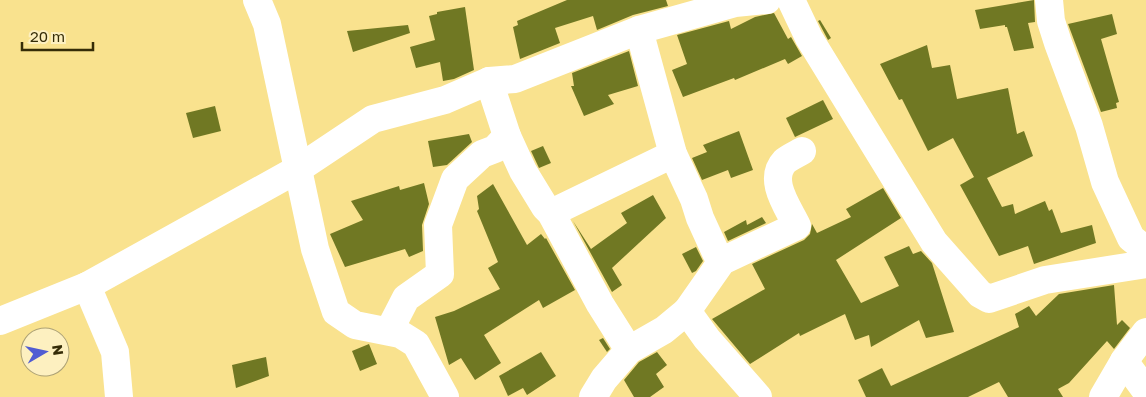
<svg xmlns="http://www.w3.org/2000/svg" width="1146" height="397" font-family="'Golos Text',sans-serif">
<rect width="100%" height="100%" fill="#f9e28e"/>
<!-- building -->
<g fill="#707823">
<path d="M567 0H666L668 6 633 15 597 30 593 16 555 28 560 43 520 59 513 27 518 25 517 21Z"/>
<path d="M1034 0 1035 22 1028 23 1034 48 1014 51 1007 27H1005V25L980 29 975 10Z"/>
<path d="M465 7 474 70 454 79 443 81 440 62 416 68 410 47 435 40 429 16 437 14V12Z"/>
<path d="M774 13 788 39 791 37 802 56 788 64 785 59 735 80 734 78 683 97 672 70 687 64 677 35 729 21 731 29 755 17Z"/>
<path d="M1112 14 1117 34 1101 39 1119 102 1116 103 1117 108 1101 112 1068 24Z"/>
<path d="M820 20 831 38 828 40 818 21Z"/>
<path d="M408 25 410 33 353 52 347 31Z"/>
<path d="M927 45 932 68 950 65 957 99 1008 88 1017 134 1024 131 1033 156 987 178 1002 207 1013 204 1015 214 1045 201 1049 211 1052 209 1061 233 1092 225 1096 243 1034 264 1028 246 999 256 960 185 974 177 953 138 928 151 902 99 899 100 880 64Z"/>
<path d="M629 51 638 86 608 95 614 104 584 116 571 86H574L572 73Z"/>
<path d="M823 100 833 119 795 137 786 118Z"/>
<path d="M215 106 221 131 193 138 186 113Z"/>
<path d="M739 131 753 170 731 178 728 170 702 180 692 158 707 152 703 145Z"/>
<path d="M469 134 472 142 447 165 433 167 428 141Z"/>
<path d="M543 146 551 163 539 168 531 151Z"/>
<path d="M424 183 429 204 422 225 423 251 409 257 405 249 345 267 330 234 363 220 351 201 399 186 400 190Z"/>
<path d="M493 184 527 245 541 234 545 239 546 238 575 290 543 308 539 300 484 335 501 363 475 380 461 358 449 365 435 317 454 311 500 289 488 268 498 262 477 211 479 209 477 196Z"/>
<path d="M883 188 901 218 836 260 861 303 899 286 884 257 909 246 913 254 921 251 932 263 954 332 926 338 919 320 871 347 869 335 855 340 845 314 800 336 799 333 750 364 712 319 765 289 752 264 804 240 810 234 812 224 817 233 851 217 846 209Z"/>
<path d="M653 195 666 218 612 268 622 285 612 292 573 221 591 249 627 223 621 213Z"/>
<path d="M762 217 766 223 728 241 724 232 746 220 747 225Z"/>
<path d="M696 247 703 261 696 271 692 273 682 254Z"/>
<path d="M1114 285 1117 325 1122 320 1130 328 1114 349 1107 341 1069 383 1058 389 1063 397H1008L999 382 968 397H866L858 380 882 368 891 386 1019 327 1015 314 1029 306 1036 316 1059 294Z"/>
<path d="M603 338 610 349 607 352 599 340Z"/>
<path d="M369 344 377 364 360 371 352 351Z"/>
<path d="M541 352 556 376 527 395 523 388 508 396 499 376Z"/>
<path d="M657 352 667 365 656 374 664 387 650 397H634L624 380 639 362Z"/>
<path d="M266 357 269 376 236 388 232 365Z"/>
</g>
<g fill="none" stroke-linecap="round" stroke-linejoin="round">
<!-- minor -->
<g stroke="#fff" stroke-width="28">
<path d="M257 0 267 24 315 249 336 312 355 325 400 334 416 344 445 397"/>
<path d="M791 0 809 38 934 242 980 294 989 299 1045 280 1146 264"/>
<path d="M1049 0 1051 21 1058 43 1089 126 1105 182 1131 238 1146 250"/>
<path d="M639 30 673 154 694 199 700 218 716 253 722 261"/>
<path d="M489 81 507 136 523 171 545 207 551 213 600 304 629 350"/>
<path d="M551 213 673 154"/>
<path d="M87 286 115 352 119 397"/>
<path d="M687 311 707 339 758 397"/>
<path d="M0 321 87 286 298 169 373 119 445 100 489 81 515 79 639 30 735 3 767 0"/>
<path d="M389 331 406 298 440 274 438 225 455 179 482 154 495 149 507 136"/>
<path d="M1124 361 1146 391"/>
<path d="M593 397 604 379 629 350 664 330 687 311 722 261 797 226C788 207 767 180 785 161 790 157 797 154 802 151"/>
<path d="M1103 397 1124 361 1146 332"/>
</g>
</g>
<!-- north arrow -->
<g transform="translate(45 352) rotate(81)"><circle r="24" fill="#fdf0c0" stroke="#ada276"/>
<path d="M0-4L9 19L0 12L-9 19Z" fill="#515cd2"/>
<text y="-8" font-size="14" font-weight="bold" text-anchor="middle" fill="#352c07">N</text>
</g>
<!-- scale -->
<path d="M22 42v8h71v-8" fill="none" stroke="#352c07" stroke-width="2.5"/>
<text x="30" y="42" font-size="15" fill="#352c07" stroke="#fdf0c0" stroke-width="4" paint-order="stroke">20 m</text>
</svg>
